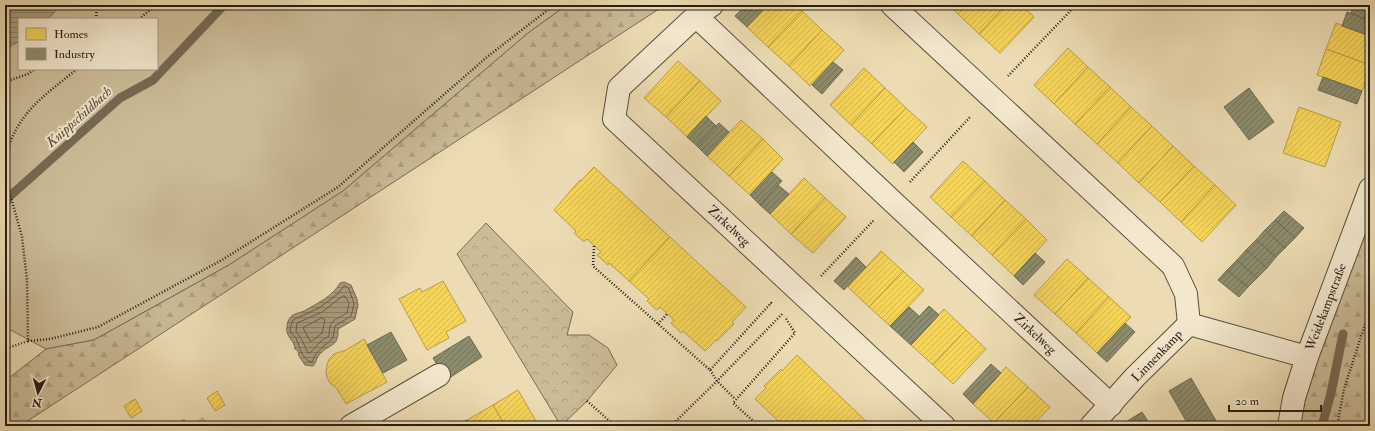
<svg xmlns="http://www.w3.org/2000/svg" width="1375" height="431" font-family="'IM FELL Double Pica',serif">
<defs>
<pattern id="forest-firs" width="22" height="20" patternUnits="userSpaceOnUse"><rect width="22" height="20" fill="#cbbc98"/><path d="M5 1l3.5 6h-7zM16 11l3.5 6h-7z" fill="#aea182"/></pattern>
<pattern id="park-crowns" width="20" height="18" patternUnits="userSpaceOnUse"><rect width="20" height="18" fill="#cbbc98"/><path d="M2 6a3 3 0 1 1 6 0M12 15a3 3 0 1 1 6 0" fill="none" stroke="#aea182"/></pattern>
<pattern id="water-rules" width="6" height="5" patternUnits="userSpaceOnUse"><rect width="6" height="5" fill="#a99b7d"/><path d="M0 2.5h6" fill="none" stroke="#897e65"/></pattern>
<pattern id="homes-hatch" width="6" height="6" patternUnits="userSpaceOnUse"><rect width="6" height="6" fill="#f6d55c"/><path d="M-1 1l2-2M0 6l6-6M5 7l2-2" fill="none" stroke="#d3b64f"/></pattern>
<pattern id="industry-hatch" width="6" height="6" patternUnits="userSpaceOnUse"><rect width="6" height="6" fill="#8c8c6e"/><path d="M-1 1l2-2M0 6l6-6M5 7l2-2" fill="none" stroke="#727259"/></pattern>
</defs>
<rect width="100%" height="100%" fill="#eddcb3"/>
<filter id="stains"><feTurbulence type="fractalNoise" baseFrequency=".005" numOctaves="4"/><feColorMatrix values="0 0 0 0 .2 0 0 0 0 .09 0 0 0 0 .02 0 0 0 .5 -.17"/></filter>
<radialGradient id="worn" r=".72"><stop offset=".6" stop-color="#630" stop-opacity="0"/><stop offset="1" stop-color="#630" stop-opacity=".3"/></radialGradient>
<!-- grass -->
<path fill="#cbbc98" stroke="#786d56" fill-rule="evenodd" d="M5 5H567L528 33 343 191 229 265 94 340 46 349 5 327ZM19 19H157V69H19Z"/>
<!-- forest -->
<g fill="url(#forest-firs)" stroke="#786d56">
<path d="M567 5H665L20 426H5V381L46 349 94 340 229 265 343 191 528 33Z"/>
<path d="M1370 188V426H1289Z"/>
</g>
<!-- park -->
<path fill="url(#park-crowns)" stroke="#786d56" d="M486 223 573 312 567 335H589L608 348 617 365 587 401 561 426 457 254Z"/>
<!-- water -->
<g fill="url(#water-rules)" stroke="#756953">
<path d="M5 5H61L48 19H19V41L5 50Z"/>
<path d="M344 282 351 285 357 299 358 305 355 319 338 329C339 348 329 343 319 355 316 359 316 363 313 366L305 365 299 356 298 351 295 349C295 340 285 337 287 327 287 324 288 320 290 318 293 313 301 313 306 310 318 303 333 296 340 283Z"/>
</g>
<!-- homes -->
<g fill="url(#homes-hatch)" stroke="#b89e46">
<path d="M768 5H795L802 11 768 47 747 27Z"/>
<path d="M949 5H967L958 14Z"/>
<path d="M967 5H1006L979 34 958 14Z"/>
<path d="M1006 5H1022L1034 17 1000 53 979 34Z"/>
<path d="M802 11 822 30 789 66 768 47Z"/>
<path d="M1336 23 1370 36V65L1326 49Z"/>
<path d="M822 30 844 50 810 86 789 66Z"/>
<path d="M1068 48 1088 67 1054 104 1034 85Z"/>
<path d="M1326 49 1370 65V69L1362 91 1317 75Z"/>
<path d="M678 61 700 81 666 117 644 98Z"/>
<path d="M1088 67 1110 87 1075 124 1054 104Z"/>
<path d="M864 68 885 88 851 125 830 105Z"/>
<path d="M700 81 721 101 687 137 666 117Z"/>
<path d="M1110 87 1131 107 1097 144 1075 124Z"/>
<path d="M885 88 906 108 872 144 851 125Z"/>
<path d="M1131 107 1152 126 1118 163 1097 144Z"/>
<path d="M1299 107 1341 122 1325 167 1283 153Z"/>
<path d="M906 108 927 127 893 164 872 144Z"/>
<path d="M741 120 763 139 729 176 707 156Z"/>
<path d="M1152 126 1173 146 1139 183 1118 163Z"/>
<path d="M763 139 783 159 750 195 729 176Z"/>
<path d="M1173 146 1194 166 1160 202 1139 183Z"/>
<path d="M963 161 985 181 951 217 930 197Z"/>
<path d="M1194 166 1215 185 1181 222 1160 202Z"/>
<path d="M594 167 670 237 629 281 609 263 608 265 597 255 601 252 587 239 584 242 574 233 576 231 554 210 580 180 581 181Z"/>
<path d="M804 178 825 198 791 234 770 214Z"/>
<path d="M985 181 1005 200 972 236 951 217Z"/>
<path d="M1215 185 1236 205 1202 242 1181 222Z"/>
<path d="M825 198 846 217 813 253 791 234Z"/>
<path d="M1005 200 1026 219 992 255 972 236Z"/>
<path d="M1026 219 1047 240 1014 276 992 255Z"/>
<path d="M670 237 746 307 732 322 734 324 717 341 716 340 705 351 683 331 681 333 671 323 674 320 660 307 657 310 647 301 649 299 629 281Z"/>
<path d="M881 251 903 271 869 307 848 287Z"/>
<path d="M1067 259 1088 278 1055 314 1034 295Z"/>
<path d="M903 271 924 290 890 326 869 307Z"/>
<path d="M1088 278 1109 297 1076 333 1055 314Z"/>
<path d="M443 281 466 321 446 332 449 338 427 350 399 299 420 288 422 292Z"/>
<path d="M1109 297 1131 317 1097 353 1076 333Z"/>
<path d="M944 309 966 330 933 365 911 345Z"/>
<path d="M966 330 986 349 953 384 933 365Z"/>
<path d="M364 339 387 382 346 404 337 389 331 384 327 378 326 372 327 365 329 359 334 354 346 350Z"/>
<path d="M797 355 871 426H779L776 422 778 421 755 399 766 388 764 386 781 369 782 371Z"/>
<path d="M1006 367 1028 387 994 423 973 404Z"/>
<path d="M1028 387 1050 407 1032 426H997L994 423Z"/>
<path d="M518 390 539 426H505L493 405Z"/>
<path d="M217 391 225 405 215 411 207 398Z"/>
<path d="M135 399 142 411 131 418 124 406Z"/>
<path d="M493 405 505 426H471L467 420Z"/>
<path d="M203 418 208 426H191Z"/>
<path d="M184 419 188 426H173Z"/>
</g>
<!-- industry -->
<g fill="url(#industry-hatch)" stroke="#6d6b53">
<path d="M746 5H762L765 8 747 27 735 16Z"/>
<path d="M1354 5 1370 6V21L1351 13Z"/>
<path d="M1347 12 1370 21V36L1342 26Z"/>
<path d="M833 62 843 70 822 94 812 85Z"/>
<path d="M1323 77 1362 91 1357 104 1318 90Z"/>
<path d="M1249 88 1274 122 1249 140 1224 107Z"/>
<path d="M706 116 716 126 697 146 687 137Z"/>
<path d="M719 123 729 132 707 156 697 146Z"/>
<path d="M913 142 923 152 904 172 894 162Z"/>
<path d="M772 172 782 181 760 205 750 195Z"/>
<path d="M778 185 789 194 770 214 760 205Z"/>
<path d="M1284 211 1304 228 1295 238 1275 220Z"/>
<path d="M1275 220 1295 238 1285 248 1265 230Z"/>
<path d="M1265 230 1285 248 1276 257 1256 240Z"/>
<path d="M1256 240 1276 257 1267 268 1246 250Z"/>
<path d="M1246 250 1267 268 1257 278 1237 260Z"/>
<path d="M1035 253 1045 262 1023 285 1014 276Z"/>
<path d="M856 257 866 267 844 290 834 281Z"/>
<path d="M1237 260 1257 278 1248 287 1227 270Z"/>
<path d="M1227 270 1248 287 1239 297 1218 280Z"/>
<path d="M929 306 939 315 911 345 901 336Z"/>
<path d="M909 307 919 316 901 336 890 326Z"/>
<path d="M1125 323 1135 332 1107 362 1097 353Z"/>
<path d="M391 332 407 360 383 373 367 345Z"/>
<path d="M469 336 482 357 446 380 433 358Z"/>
<path d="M991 364 1001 373 973 404 963 394Z"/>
<path d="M1191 378 1219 426H1189L1169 391Z"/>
<path d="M1142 412 1151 426H1122L1121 425Z"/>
<path d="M467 420 471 426H456Z"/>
</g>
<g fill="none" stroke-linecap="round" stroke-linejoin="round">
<!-- shore -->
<g stroke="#685c48" stroke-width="1">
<path d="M346 286 349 289 354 304 351 316 335 326 333 338C324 347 317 349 312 362L308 361 302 354 296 338 291 333 290 329 293 320 319 308 339 293 343 287Z"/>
<path d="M343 296H345L349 303 347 313C333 322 330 318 329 336L321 341 310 353H308L302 340 296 331 297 323 322 312Z"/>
<path d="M322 318 325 320 322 333 312 341H310L303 328Z"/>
</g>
<!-- stream -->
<g stroke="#756953" stroke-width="9">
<path d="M5 203 10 196 120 98 153 80 224 5"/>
<path d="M1322 426 1331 393 1343 334"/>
</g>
<!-- minor casing -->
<g stroke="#584e3c" stroke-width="24">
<g id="minor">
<path d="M712 5 696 16 619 88 614 119 944 426"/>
<path d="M892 5 1173 266 1186 294 1189 324"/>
<path d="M696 16 892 201 1111 405"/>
<path d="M351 426 439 375"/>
<path d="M1091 426 1135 377 1189 324 1307 357"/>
<path d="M1289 426 1294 398 1307 357 1370 189"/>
</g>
</g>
<!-- path -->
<g stroke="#261e14" stroke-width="2.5" stroke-dasharray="1 2" stroke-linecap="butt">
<path d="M96 19 97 5"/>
<path d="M139 19 156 5"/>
<path d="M1008 76 1076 5"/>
<path d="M5 82 28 74 35 69"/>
<path d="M5 159C16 113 43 97 77 69"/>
<path d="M5 176 22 237 27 280 28 341 5 349"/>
<path d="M910 182 971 116"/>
<path d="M594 246 593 266 710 370 771 303 772 304"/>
<path d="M821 276 874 220"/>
<path d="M658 324 667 314"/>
<path d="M28 341 50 339 98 327 222 260 338 187 487 57 554 5"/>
<path d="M710 370 717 381 735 399"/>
<path d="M587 401 615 426"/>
<path d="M676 421 681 426"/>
<path d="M668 426 676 421 717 381 783 313"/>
<path d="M759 426 733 403 795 333 785 317"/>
<path d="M1337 426 1344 389 1370 309"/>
</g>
<!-- minor -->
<use href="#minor" stroke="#f3e8ce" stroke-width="22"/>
</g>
<g text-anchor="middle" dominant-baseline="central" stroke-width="4" stroke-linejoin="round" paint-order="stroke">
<!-- street labels -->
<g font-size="13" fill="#261e14" stroke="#f3e8ce">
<text transform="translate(729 226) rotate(43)">Zirkelweg</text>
<text transform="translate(1326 307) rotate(-69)">Weidekampstraße</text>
<text transform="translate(1035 334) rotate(43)">Zirkelweg</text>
<text transform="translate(1157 356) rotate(-46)">Linnenkamp</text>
</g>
<!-- water labels -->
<g font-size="14" font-style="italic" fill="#5a503e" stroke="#f3e8ce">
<text transform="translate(79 117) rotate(-42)">Knippschildbach</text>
</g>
</g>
<!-- margin -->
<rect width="1375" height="431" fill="none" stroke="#eddcb3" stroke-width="20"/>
<rect x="6" y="6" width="1363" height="419" fill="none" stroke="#261e14" stroke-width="2"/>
<rect x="10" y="10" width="1355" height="411" fill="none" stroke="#261e14"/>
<!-- legend -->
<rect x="18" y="18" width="140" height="52" fill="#f3e8ce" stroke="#a19784"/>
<rect x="26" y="28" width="20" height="12" fill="#f6d55c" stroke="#a19784"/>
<text x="54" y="38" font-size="12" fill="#261e14">Homes</text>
<rect x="26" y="48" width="20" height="12" fill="#8c8c6e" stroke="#a19784"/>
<text x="54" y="58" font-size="12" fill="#261e14">Industry</text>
<!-- north arrow -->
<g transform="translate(38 393) rotate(186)" stroke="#f3e8ce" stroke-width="3" paint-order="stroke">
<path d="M0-3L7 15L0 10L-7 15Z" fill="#261e14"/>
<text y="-6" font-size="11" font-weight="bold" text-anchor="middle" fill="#261e14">N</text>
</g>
<!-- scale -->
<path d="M1229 405v6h92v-6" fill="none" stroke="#261e14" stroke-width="2"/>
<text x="1235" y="405" font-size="12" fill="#261e14" stroke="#f3e8ce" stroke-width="3" paint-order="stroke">20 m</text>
<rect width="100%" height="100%" filter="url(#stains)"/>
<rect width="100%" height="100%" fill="url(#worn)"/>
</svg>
